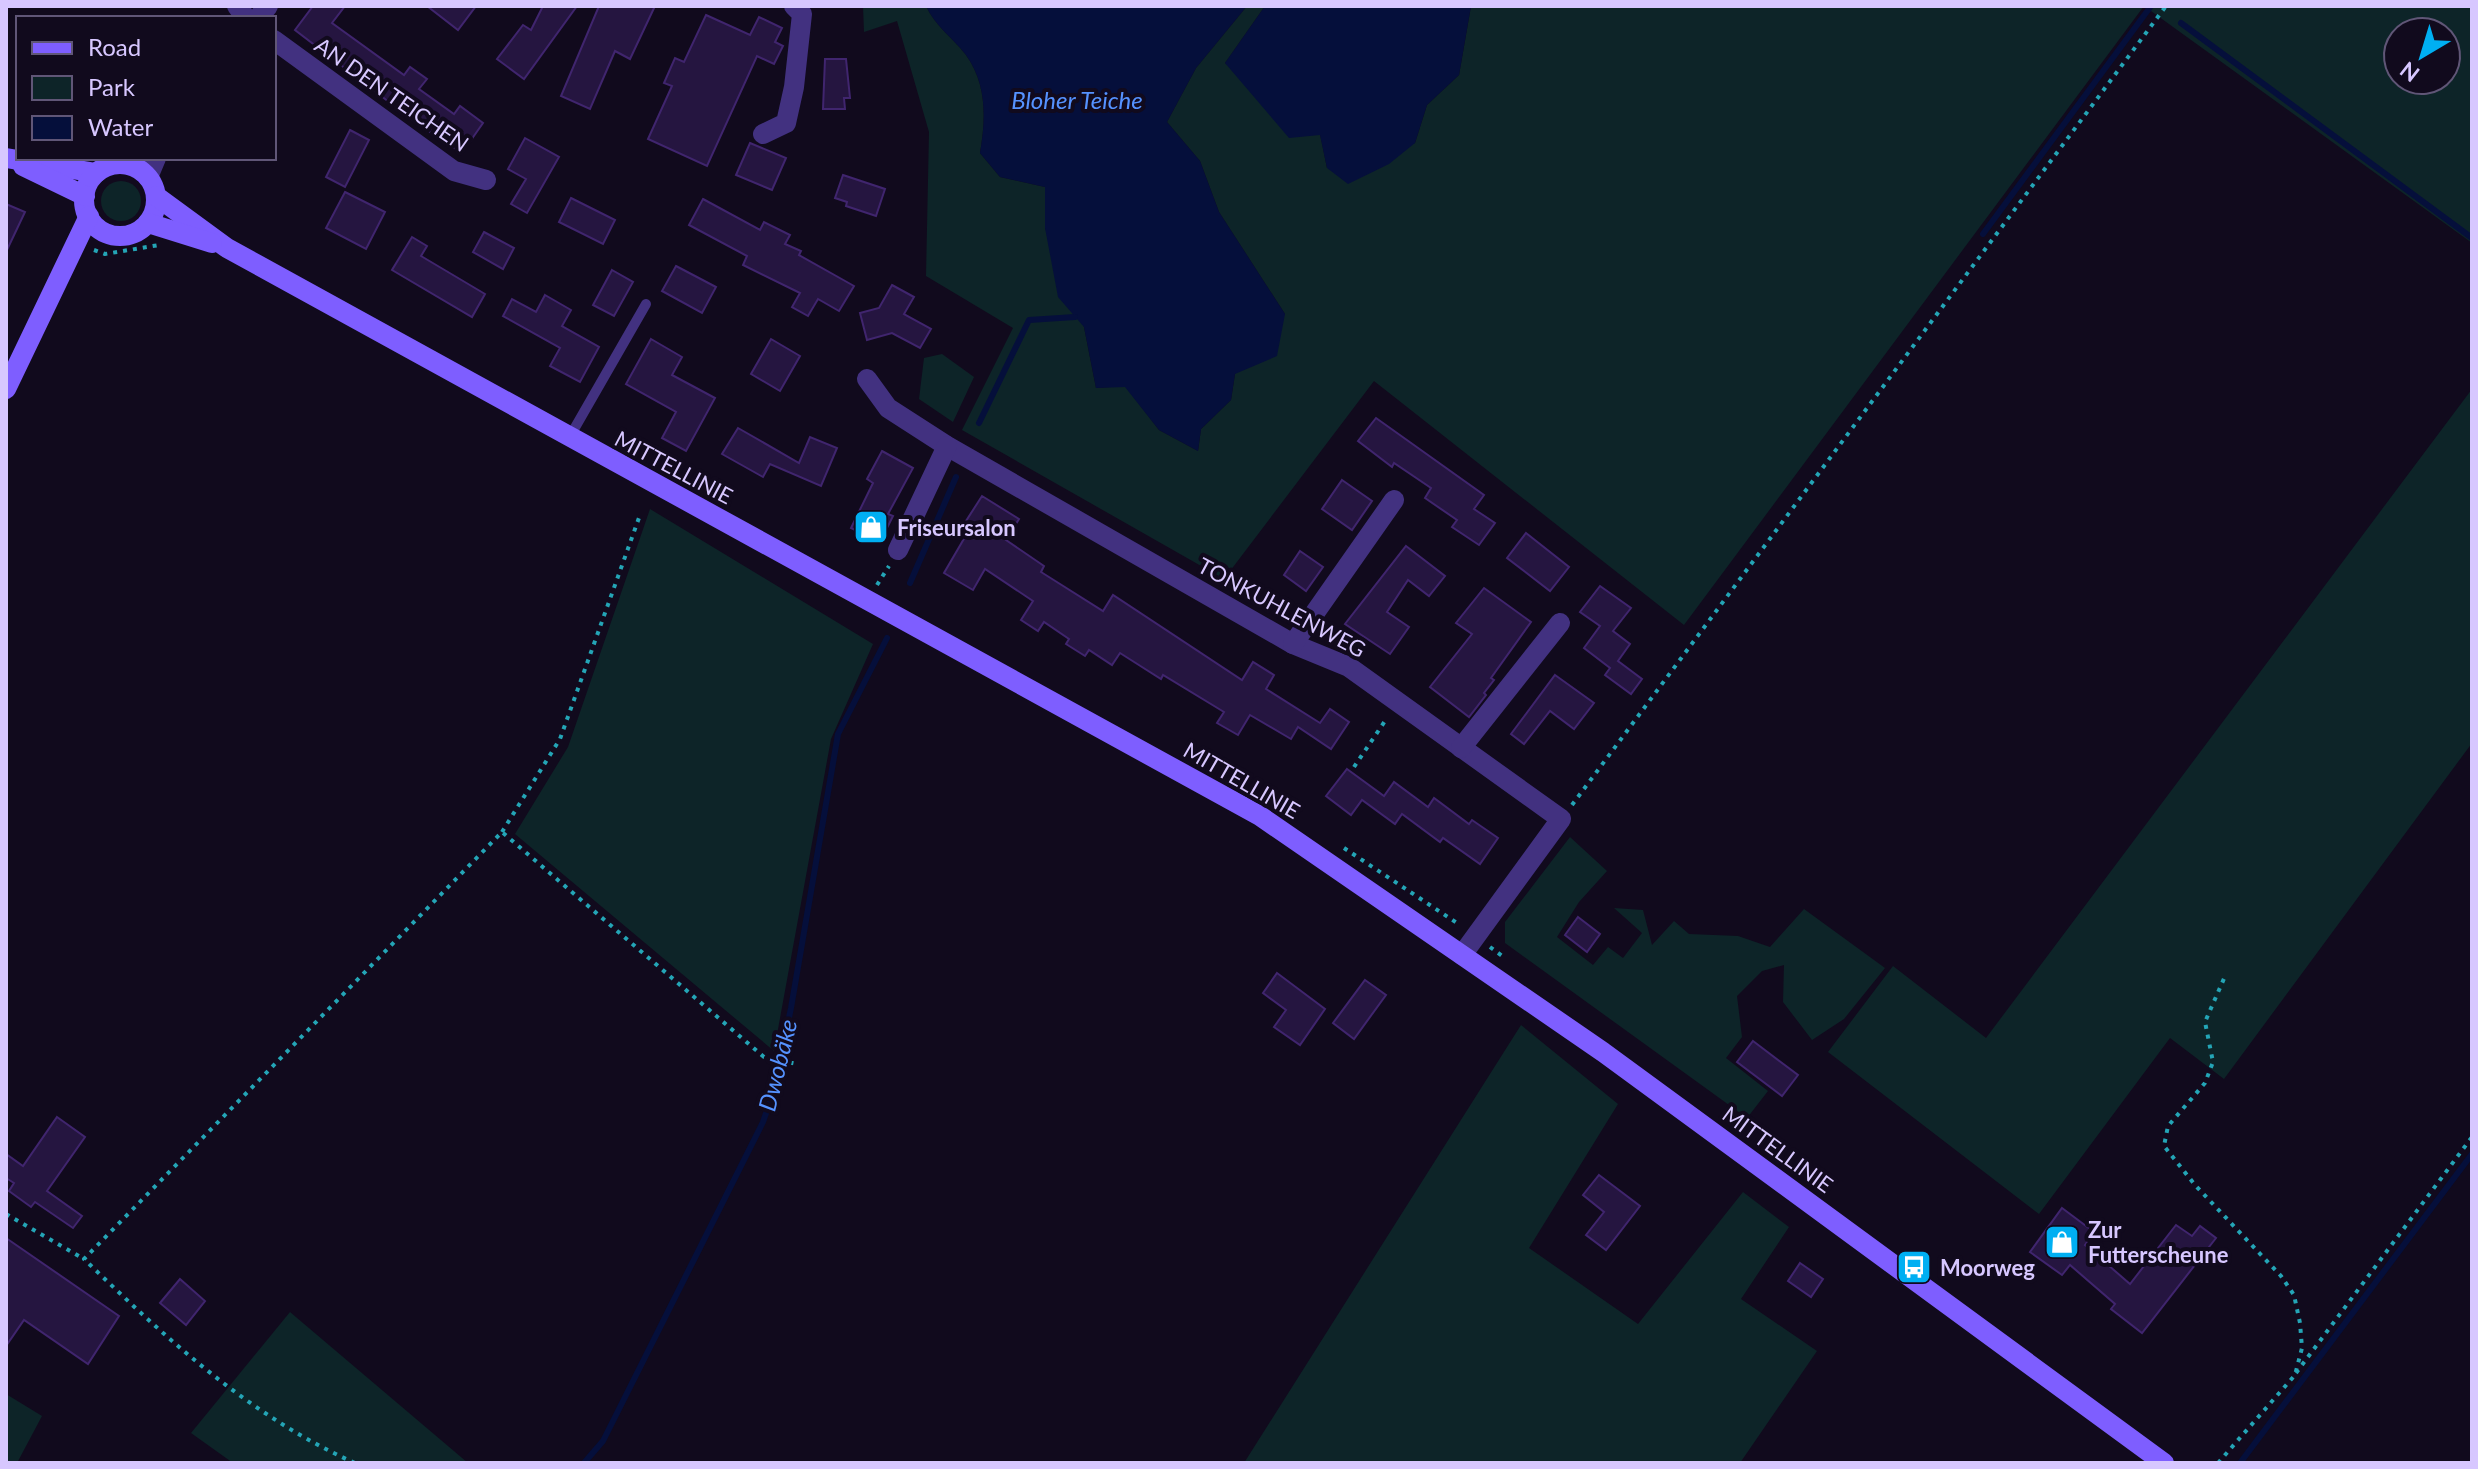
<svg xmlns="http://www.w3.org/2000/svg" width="2478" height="1469" font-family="Lato,sans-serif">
<rect width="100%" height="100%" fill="#110a1d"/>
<!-- green -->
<g fill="#0d2428" fill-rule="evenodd">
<path d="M863 6H926C936 27 952 37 966 55 987 84 986 119 980 153L1000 177 1045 187V228L1084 327 1096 388 1125 386 1159 430 1198 451 1201 429 1231 400 1235 374 1285 314 1219 212 1200 161 1167 122 1196 68 1247 6H1265L1225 63 1320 134 1327 168 1415 143 1427 105 1459 75 1471 6H2472V243L2144 6 1684 625 1374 381 1224 579 962 430 1013 328 926 276 929 132 897 21 864 32ZM2398 32H2446V80H2398Z"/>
<circle cx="121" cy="201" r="20"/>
<path d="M942 354 974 377 953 422 919 399 924 358Z"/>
<path d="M2472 389V743L2224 1079 2170 1038 2039 1214 1828 1052 1893 966 1986 1038Z"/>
<path d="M650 509 873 644 831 739 774 1051 515 834 568 747Z"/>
<path d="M1570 837 1607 871 1579 902 1557 937 1593 965 1608 947 1623 958 1642 933 1614 908 1643 910 1652 945 1674 921 1689 934 1738 936 1770 947 1804 909 1885 968 1844 1019 1812 1040 1783 1002 1784 965 1762 971 1737 996 1742 1037 1726 1058 1768 1091 1747 1118 1505 943V922Z"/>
<path d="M1521 1025 1618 1104 1529 1248 1638 1324 1743 1192 1789 1227 1741 1299 1817 1351 1740 1463H1244Z"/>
<path d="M290 1312 468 1463H233L191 1433Z"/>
<path d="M6 1394 42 1416 17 1463H6Z"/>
</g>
<!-- water -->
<g fill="#050f3b">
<path d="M926 6H1247L1196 68 1167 122 1200 161 1219 212 1285 314 1277 356 1235 374 1231 400 1201 429 1198 451 1159 430 1125 387 1096 388 1084 327 1058 297 1045 228V187L1000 177 980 153C986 119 987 84 966 55 952 37 936 27 926 6Z"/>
<path d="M1265 6H1471L1459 75 1427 105 1415 143 1389 164 1348 184 1327 168 1320 135 1289 138 1225 63Z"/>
</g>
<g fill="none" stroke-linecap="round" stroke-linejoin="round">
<!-- stream -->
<g stroke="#050f3b" stroke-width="6">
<path d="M2181 23 2472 238"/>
<path d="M1983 234 2151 6"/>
<path d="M979 423 1029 320 1075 317"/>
<path d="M910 583 956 477"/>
<path d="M584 1463 603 1441 763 1122 774 1090 791 1008 838 734 887 638"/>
<path d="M2240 1463 2472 1154"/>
</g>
</g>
<!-- building -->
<g fill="#251540" stroke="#40256e" stroke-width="2">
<path d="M313 6H345L332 23 404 75 410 67 427 79 419 89 454 114 460 106 483 123 462 153 419 125 295 30Z"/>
<path d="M427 6H476L458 30Z"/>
<path d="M543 6H577L524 79 497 59 523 25 531 30Z"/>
<path d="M599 6H655L630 59 615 51 590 109 561 96Z"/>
<path d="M706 15 750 35 759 17 782 28 775 42 783 46 774 64 757 56 707 166 648 139 672 86 664 83 675 58 684 62Z"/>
<path d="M825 59H846L850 98H844L845 109H823Z"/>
<path d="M350 130 369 140 345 187 326 177Z"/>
<path d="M525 138 559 157 527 213 511 204 526 179 508 169Z"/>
<path d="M750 143 786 158 772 190 736 175Z"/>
<path d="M843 175 885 189 876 216 846 206 847 202 835 198Z"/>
<path d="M345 192 385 212 366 249 326 228Z"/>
<path d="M571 198 615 220 603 244 559 222Z"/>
<path d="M703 199 760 230 764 222 790 235 785 244 801 251 799 255 854 286 839 311 818 299 808 316 792 307 800 293 743 265 747 256 689 225Z"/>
<path d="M6 204 25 212 6 252Z"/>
<path d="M484 232 514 248 503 269 473 252Z"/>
<path d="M412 237 427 246 421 256 485 294 472 317 392 270Z"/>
<path d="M676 266 716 287 702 313 662 291Z"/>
<path d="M612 270 633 282 614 316 593 305Z"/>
<path d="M892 285 914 297 904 314 931 329 920 348 892 333 867 340 860 313 879 308Z"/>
<path d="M545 295 571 310 562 326 599 347 580 382 550 366 560 348 503 316 512 299 536 312Z"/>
<path d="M651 339 682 357 672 375 715 398 686 451 662 438 676 412 626 384Z"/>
<path d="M771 339 800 356 780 391 751 374Z"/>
<path d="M1376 418 1484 495 1474 509 1495 523 1479 545 1452 527 1457 520 1425 498 1431 488 1394 463 1392 467 1358 441Z"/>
<path d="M738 428 799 463 810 437 837 448 821 486 770 464 763 477 722 454Z"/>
<path d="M882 451 913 468 888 514 893 516 880 542 851 528 873 483 867 479Z"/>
<path d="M1342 480 1372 501 1352 530 1322 509Z"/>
<path d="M982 496 1019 519 1006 540 1044 566 1041 572 1103 611 1113 595 1242 680 1253 662 1274 675 1266 689 1320 723 1330 709 1349 722 1331 749 1298 727 1291 739 1250 715 1238 735 1217 723 1224 712 1163 675 1161 679 1120 653 1112 665 1089 650 1085 656 1066 644 1069 639 1044 622 1038 631 1021 620 1033 601 985 569 973 590 944 573 972 525 966 521Z"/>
<path d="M1526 533 1569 567 1550 591 1507 558Z"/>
<path d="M1406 546 1445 576 1429 596 1408 580 1387 612 1409 627 1390 654 1345 624Z"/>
<path d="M1300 551 1323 567 1306 591 1284 575Z"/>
<path d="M1600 586 1631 608 1613 631 1630 644 1618 661 1642 679 1631 694 1605 675 1610 668 1584 648 1600 626 1580 612Z"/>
<path d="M1484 588 1531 622 1491 678 1494 680 1484 693 1486 695 1469 717 1430 687 1472 634 1456 623Z"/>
<path d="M1555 675 1594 703 1574 729 1550 711 1524 744 1511 734Z"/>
<path d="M1347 769 1384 796 1394 782 1428 807 1434 798 1469 824 1472 820 1498 838 1480 864 1443 838 1440 842 1402 814 1395 824 1362 800 1351 815 1326 796Z"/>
<path d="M1578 917 1600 934 1587 952 1565 935Z"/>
<path d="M1277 973 1325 1009 1300 1045 1274 1027 1286 1010 1263 993Z"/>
<path d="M1365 980 1386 995 1354 1039 1333 1023Z"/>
<path d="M1753 1041 1798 1075 1782 1096 1737 1062Z"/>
<path d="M57 1117 85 1137 47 1191 82 1216 73 1228 35 1202 31 1207 9 1191 14 1183 6 1178V1154L23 1166Z"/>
<path d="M1599 1175 1640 1206 1606 1250 1586 1235 1604 1212 1583 1195Z"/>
<path d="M2062 1208 2094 1232 2085 1245 2130 1284 2176 1225 2192 1236 2200 1226 2216 1238 2142 1333 2111 1309 2115 1304 2070 1265 2062 1275 2030 1252Z"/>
<path d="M6 1238 119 1316 88 1364 24 1320 6 1346Z"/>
<path d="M1800 1263 1823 1279 1811 1297 1788 1281Z"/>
<path d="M180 1279 205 1301 186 1325 160 1303Z"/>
</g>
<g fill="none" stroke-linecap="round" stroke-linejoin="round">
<!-- path -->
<g stroke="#24a5b6" stroke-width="4" stroke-dasharray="4 6" stroke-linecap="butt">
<path d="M94 250 105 254 159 245"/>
<path d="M877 585 889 566"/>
<path d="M1354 767 1387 718"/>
<path d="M1572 805 2166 6"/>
<path d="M502 832 560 739 640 515"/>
<path d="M1344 848 1460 925"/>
<path d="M1490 947 1505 958"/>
<path d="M6 1214 84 1259"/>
<path d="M2296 1373 2472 1137"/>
<path d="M355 1463C249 1416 166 1338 84 1259L502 832 764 1057 797 1064"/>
<path d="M2218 1463 2295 1375 2302 1348 2300 1323 2294 1295 2281 1276 2195 1185 2164 1146 2168 1126 2205 1083 2213 1062 2205 1022 2226 974"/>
</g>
<!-- lane -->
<path stroke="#423180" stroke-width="10" d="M569 438 646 304"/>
<!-- street -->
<g stroke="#423180" stroke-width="20">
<path d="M237 6 246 18"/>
<path d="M258 18 268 6"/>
<path d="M274 40 454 171 486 180"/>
<path d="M763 134 786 123 794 87 802 14 794 6"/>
<path d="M128 165 135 158"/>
<path d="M148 177 156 158"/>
<path d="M867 379 888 408 947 446 1293 644 1349 667 1561 819 1462 955"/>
<path d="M898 550 947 446"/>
<path d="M1293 644 1394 500"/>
<path d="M1461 748 1560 623"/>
</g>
<!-- secondary -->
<g stroke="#7e5eff" stroke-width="20">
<path d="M6 158 96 173"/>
<circle cx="120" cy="200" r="36"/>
<path d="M23 166 85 196"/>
<path d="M156 196 227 248 1260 816 1603 1052 2164 1463"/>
<path d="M148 223 212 243"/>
<path d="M6 389 89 216"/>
</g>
</g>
<!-- icons -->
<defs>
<g id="shop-square" transform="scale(1.8)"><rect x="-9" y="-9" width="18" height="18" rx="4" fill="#00aff2" stroke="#110a1d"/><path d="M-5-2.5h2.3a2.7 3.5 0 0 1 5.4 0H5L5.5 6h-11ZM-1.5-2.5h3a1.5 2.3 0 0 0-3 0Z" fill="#fff"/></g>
<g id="bus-square" transform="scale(1.8)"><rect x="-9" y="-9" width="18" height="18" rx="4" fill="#00aff2" stroke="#110a1d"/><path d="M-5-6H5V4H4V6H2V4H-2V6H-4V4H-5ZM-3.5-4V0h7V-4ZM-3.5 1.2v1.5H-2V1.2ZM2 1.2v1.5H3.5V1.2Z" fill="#fff"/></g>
</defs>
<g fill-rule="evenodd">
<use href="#shop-square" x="871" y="527"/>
<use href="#shop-square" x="2062" y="1242"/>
<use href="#bus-square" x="1914" y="1267"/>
</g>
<g text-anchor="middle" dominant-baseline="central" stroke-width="8" stroke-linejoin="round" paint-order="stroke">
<!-- street labels -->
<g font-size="22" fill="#d7c7ff" stroke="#110a1d">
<text transform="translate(392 94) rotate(35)">AN DEN TEICHEN</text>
<text transform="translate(674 467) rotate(28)">MITTELLINIE</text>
<text transform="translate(1282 607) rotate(28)">TONKUHLENWEG</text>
<text transform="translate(1242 780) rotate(30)">MITTELLINIE</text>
<text transform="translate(1778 1149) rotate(36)">MITTELLINIE</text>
</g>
<!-- poi labels -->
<g font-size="22" font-weight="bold" fill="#d7c7ff" stroke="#110a1d" text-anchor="start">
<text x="897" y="527">Friseursalon</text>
<text x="2088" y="1229">Zur<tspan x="2088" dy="25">Futterscheune</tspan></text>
<text x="1940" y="1267">Moorweg</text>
</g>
<!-- water labels -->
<g font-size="24" font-style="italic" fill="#5592ff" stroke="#110a1d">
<text x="1077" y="99">Bloher Teiche</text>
<text transform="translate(777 1065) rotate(-76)">Dwobäke</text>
</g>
</g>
<!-- border -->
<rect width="2478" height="1469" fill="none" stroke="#d7c7ff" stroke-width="16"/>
<!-- legend -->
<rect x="16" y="16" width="260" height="144" fill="#110a1d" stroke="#605677" stroke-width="2"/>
<rect x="32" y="42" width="40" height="12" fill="#7e5eff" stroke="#605677" stroke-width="2"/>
<text x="88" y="56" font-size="24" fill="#d7c7ff">Road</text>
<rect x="32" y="76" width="40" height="24" fill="#0d2428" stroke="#605677" stroke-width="2"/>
<text x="88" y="96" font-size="24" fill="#d7c7ff">Park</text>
<rect x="32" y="116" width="40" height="24" fill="#050f3b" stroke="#605677" stroke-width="2"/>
<text x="88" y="136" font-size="24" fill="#d7c7ff">Water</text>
<!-- north arrow -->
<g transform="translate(2422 56) rotate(218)"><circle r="38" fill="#110a1d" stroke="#605677" stroke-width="2"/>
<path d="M0-6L14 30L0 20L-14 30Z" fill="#00aff2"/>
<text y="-12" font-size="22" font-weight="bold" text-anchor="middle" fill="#d7c7ff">N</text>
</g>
</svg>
